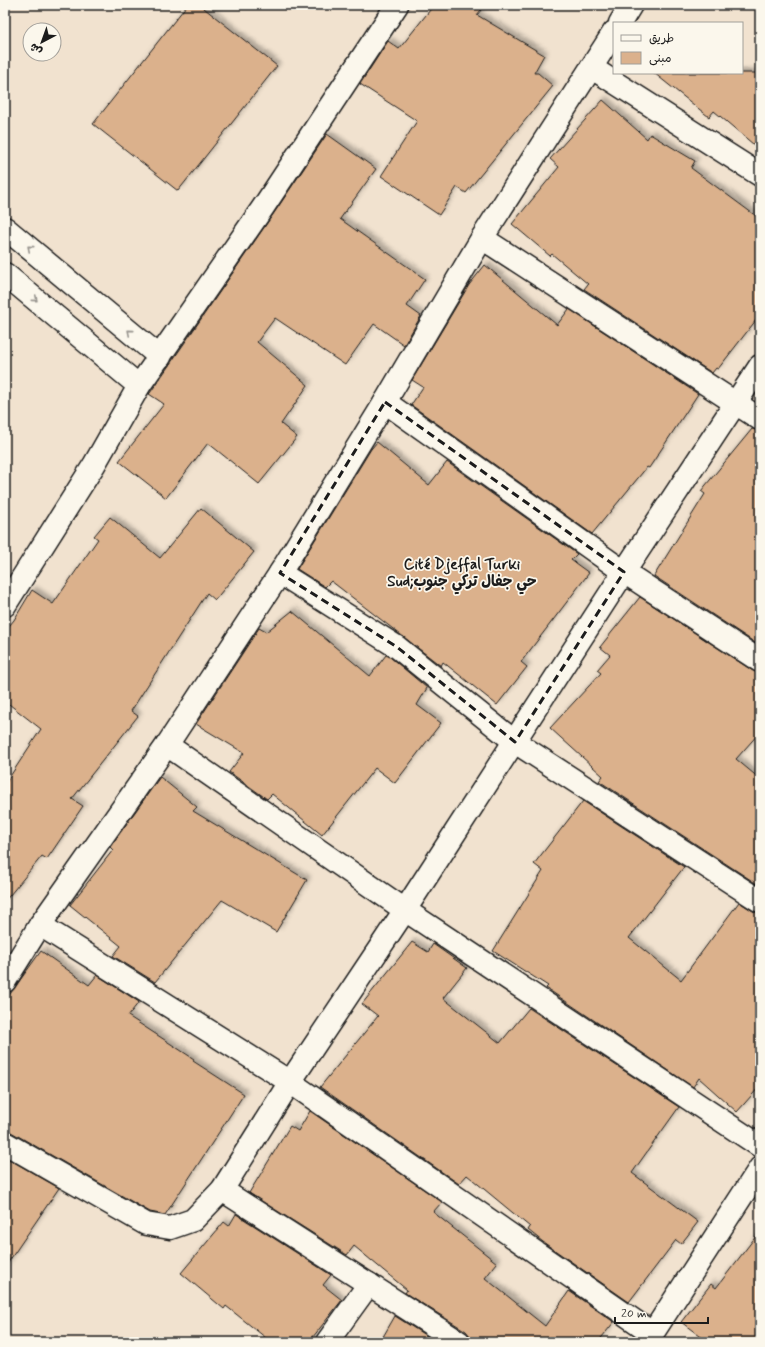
<svg xmlns="http://www.w3.org/2000/svg" width="765" height="1347" font-family="Mynerve,'Playpen Sans Arabic',sans-serif">
<defs>
<filter id="shadow"><feDropShadow dx="3.5" dy="-3.5" stdDeviation="2" flood-color="#0004"/></filter>
</defs>
<rect width="100%" height="100%" fill="#f1e2cf"/>
<filter id="ink" filterUnits="userSpaceOnUse"><feTurbulence type="fractalNoise" baseFrequency=".025" numOctaves="2"/><feDisplacementMap in="SourceGraphic" scale="8" xChannelSelector="R" yChannelSelector="G"/><feConvolveMatrix kernelMatrix="1 2 1 2 8 2 1 2 1" color-interpolation-filters="sRGB"/></filter>
<g filter="url(#ink)">
<!-- building -->
<g fill="#dbb18c" stroke="#1c1c1c" filter="url(#shadow)">
<path d="M187 5H200L277 66 178 191 93 124Z"/>
<path d="M434 5H485L477 15 544 55 534 73H538L553 86 466 193 457 187 439 215 381 176 417 121 360 84 388 41 399 49Z"/>
<path d="M654 73H760V150L714 111 709 117Z"/>
<path d="M603 100 647 139 650 134 695 161 691 168 760 219V315L718 369 716 368 712 373 584 289 588 284 552 254 550 256 512 224 559 167 550 159Z"/>
<path d="M327 134 376 169 340 219 425 279 407 306 421 316 404 345 374 324 345 365 275 318 257 342 308 385 281 424 297 437 259 484 208 443 166 498 119 461 164 404 149 394 150 393 274 213Z"/>
<path d="M485 265 557 325 569 309 698 394 649 468 647 467 592 534 411 405 423 387 412 380 469 285Z"/>
<path d="M752 429 760 431V646L654 576 705 494 701 491Z"/>
<path d="M377 442 429 485 447 462 577 554 571 560 589 573 521 662 527 667 497 705 443 662 441 666 331 581 325 587 297 569 371 449Z"/>
<path d="M201 508 254 552 215 600 207 593 131 711 138 716 72 799 83 806 47 859 42 856 5 901V784L41 729 5 701V631L14 620 32 590 53 604 98 539 94 536 110 517 160 558Z"/>
<path d="M640 597 753 671 760 673V732L736 759 760 779V886L599 781 603 776 550 728 601 673 597 670 610 655 600 647Z"/>
<path d="M292 611 370 676 386 655 390 657 427 688 417 705 441 723 395 783 375 768 322 835 272 794 267 799 229 772 244 753 196 724 259 628 266 632Z"/>
<path d="M160 777 197 807 193 811 307 880 276 932 222 900 155 982 113 956 121 946 70 905 113 850 110 847Z"/>
<path d="M583 801 684 867 629 938 681 980 739 902 753 911 760 913V1086L737 1112 699 1078 693 1087 546 988 548 986 493 951 543 871 534 864Z"/>
<path d="M412 942 428 952 433 944 467 968 443 998 500 1043 529 1008 679 1107 632 1173 698 1222 681 1244 676 1240 629 1302 543 1242 528 1230 530 1227 467 1175 459 1184 320 1087 378 1016 362 1004Z"/>
<path d="M41 951 89 985 97 975 139 1002 128 1016 194 1059 193 1061 244 1094 165 1215 150 1212 11 1132 5 1131V1001Z"/>
<path d="M310 1111 442 1202 433 1212 497 1263 485 1278 545 1326 569 1291 614 1322 598 1342H471L470 1336 466 1331 405 1293 407 1290 354 1246 347 1255 249 1193 290 1126 298 1131Z"/>
<path d="M5 1157 59 1188 5 1267Z"/>
<path d="M236 1214 331 1275 323 1285 342 1300 309 1342H271L226 1306 224 1309 181 1273 224 1222 229 1226Z"/>
<path d="M760 1231V1342H708L681 1322 711 1284 716 1288Z"/>
<path d="M395 1316 436 1342H380Z"/>
</g>
<g fill="none" stroke-linecap="round" stroke-linejoin="round">
<!-- minor casing -->
<g stroke="#1c1c1c" stroke-width="25">
<g id="minor">
<path d="M620 23 631 5"/>
<path d="M592 68 760 175"/>
<path d="M482 238 760 419"/>
<path d="M385 402 624 572 760 661"/>
<path d="M280 573 397 647 515 742 760 901"/>
<path d="M167 745 405 910 760 1146"/>
<path d="M40 925 290 1082 652 1333"/>
<path d="M5 981 40 925 167 745 280 573 385 402 482 238 614 32"/>
<path d="M5 1143 146 1224 170 1228 193 1220 222 1190 290 1082 405 910 624 572 760 366"/>
<path d="M222 1190 459 1342"/>
<path d="M327 1342 369 1284"/>
<path d="M647 1342 760 1168"/>
</g>
</g>
<!-- tertiary casing -->
<g stroke="#1c1c1c" stroke-width="25">
<g id="tertiary">
<path d="M5 228 160 357"/>
<path d="M5 274 139 386"/>
<path d="M5 605 94 465 139 386 264 206 397 5"/>
</g>
</g>
<!-- minor -->
<use href="#minor" stroke="#fbf7ec" stroke-width="22"/>
<!-- tertiary -->
<use href="#tertiary" stroke="#fbf7ec" stroke-width="22"/>
</g>
<!-- one-way arrows -->
<defs><path id="oneway-chevron" d="M-2-3.5L2.5 0L-2 3.5" fill="none" stroke-width="1.6" stroke-linecap="round" stroke-linejoin="round"/></defs>
<g stroke="#97948e">
<use href="#oneway-chevron" transform="translate(30 248) rotate(-140)"/>
<use href="#oneway-chevron" transform="translate(35 299) rotate(40)"/>
<use href="#oneway-chevron" transform="translate(130 332) rotate(-140)"/>
</g>
</g>
<!-- marked area -->
<path fill="none" stroke="#1c1c1c" stroke-width="3" stroke-dasharray="8 5" stroke-linejoin="round" d="M385 402 624 572 515 742 397 647 280 573Z"/>
<g text-anchor="middle" dominant-baseline="central" stroke-width="3.5" stroke-linejoin="round" paint-order="stroke">
<!-- neighbourhood labels -->
<g font-size="15" font-weight="bold" fill="#1c1c1c" stroke="#fbf7ec">
<text x="462" y="565">Cité Djeffal Turki<tspan x="462" dy="17">Sud;حي جفال تركي جنوب</tspan></text>
</g>
</g>
<!-- margin -->
<rect width="765" height="1347" fill="none" stroke="#fbf7ec" stroke-width="20"/>
<rect x="10" y="10" width="745" height="1327" fill="none" stroke="#1c1c1c" stroke-width="1.5" filter="url(#ink)"/>
<!-- legend -->
<rect x="613" y="22" width="130" height="52" fill="#fbf7ec" stroke="#a29f99"/>
<rect x="621" y="35" width="20" height="6" fill="#fbf7ec" stroke="#a29f99"/>
<text x="649" y="42" font-size="12" fill="#1c1c1c">طريق</text>
<rect x="621" y="52" width="20" height="12" fill="#dbb18c" stroke="#a29f99"/>
<text x="649" y="62" font-size="12" fill="#1c1c1c">مبنى</text>
<!-- north arrow -->
<g transform="translate(42 42) rotate(221)"><circle r="19" fill="#fbf7ec" stroke="#a29f99"/>
<path d="M0-3L7 15L0 10L-7 15Z" fill="#1c1c1c"/>
<text y="-6" font-size="11" font-weight="bold" text-anchor="middle" fill="#1c1c1c">ش</text>
</g>
<!-- scale -->
<path d="M615 1317v6h93v-6" fill="none" stroke="#1c1c1c" stroke-width="2"/>
<text x="621" y="1317" font-size="12" fill="#1c1c1c" stroke="#fbf7ec" stroke-width="3" paint-order="stroke">20 m</text>
</svg>
